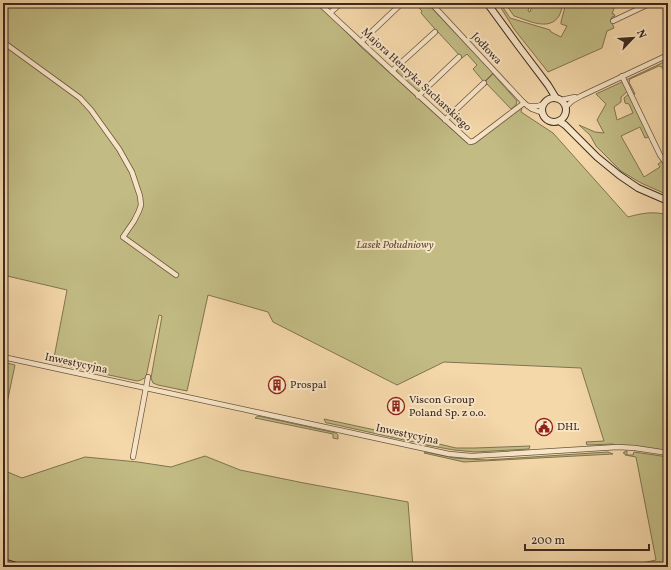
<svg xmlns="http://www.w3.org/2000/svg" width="671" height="570" font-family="Vollkorn,serif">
<rect width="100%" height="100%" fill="#f5d8aa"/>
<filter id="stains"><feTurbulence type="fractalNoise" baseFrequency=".005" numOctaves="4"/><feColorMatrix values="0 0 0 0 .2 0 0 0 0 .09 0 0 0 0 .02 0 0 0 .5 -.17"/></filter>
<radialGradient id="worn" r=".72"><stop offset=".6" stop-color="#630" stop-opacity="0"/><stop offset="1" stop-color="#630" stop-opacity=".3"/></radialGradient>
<!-- green -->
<g fill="#c2bc84" stroke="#807351">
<path d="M3 3H317L361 47 467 143 470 144H473L522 107 521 112 553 133 628 217C642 213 654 211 668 215V451L633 446 613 445V444L587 445 586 442 604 441 581 368 444 362 397 385 273 322 268 312 208 295 187 391 158 385 153 383 151 378 162 316 159 315 146 377 141 380 137 381 53 363 67 290 3 275Z"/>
<path d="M414 3H427L493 73 484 82 473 69 477 65 467 54 462 58 438 32 432 37 416 46 435 29 421 13 422 11Z"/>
<path d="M498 3H500L510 18 547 29 550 30 551 32 561 37 567 26 561 24V22L566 3H616L612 14H614L615 16 612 17 611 20 614 28 607 31 602 48 548 72 514 29Z"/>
<path d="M503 3H530L528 11 530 12 533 3 563 4C562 8 561 12 559 16 549 32 527 20 514 16L507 6 505 5Z"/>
<path d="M410 57 400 67V71L420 88H423L431 81 420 91H417L399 75 396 70Z"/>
<path d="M664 62 668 70V79L662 67 659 66 630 79 629 82 635 94 633 95 626 80Z"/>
<path d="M493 74 517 101 516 105 511 109 487 84 485 86V82Z"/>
<path d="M624 81 628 91 621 97V102L614 107 617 120 633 113 629 104 625 103 624 98 629 94 649 137 645 138 640 127 621 136 644 177 660 167 658 164 662 161 668 169V195L641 183 621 171 596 146 590 135 579 125 595 132 604 133 597 120 606 104 596 94Z"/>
<path d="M3 362 15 365 3 422Z"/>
<path d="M258 416 336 433 338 435V439L333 438V434L255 418Z"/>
<path d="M324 419 417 439 413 442 328 423H326Z"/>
<path d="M422 440 456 448H475L530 446 529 449 475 452 454 450 426 445 423 443Z"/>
<path d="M626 451H627V455H633L634 452 668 457V567H623L656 560 636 457 625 455V453H623Z"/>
<path d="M426 452 454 458 486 460 608 452 613 454 464 462 424 453Z"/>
<path d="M205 456 240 470 304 483 408 502 413 567H29L3 559V470L22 478 85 457 138 462 171 467Z"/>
</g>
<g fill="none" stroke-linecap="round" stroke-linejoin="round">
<!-- street casing -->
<g stroke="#6c5641" stroke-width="6">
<g id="street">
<path d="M319 3 392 71 470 142 474 141 524 103"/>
<path d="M431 3 524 103 532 109 543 113"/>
<path d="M330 13 341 3"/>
<path d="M613 21 651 3"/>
<path d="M3 42 80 98 91 110 119 149 132 172 140 196 141 205 139 211 134 221 123 237 176 275"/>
<path d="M361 42 402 3"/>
<path d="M664 57 668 66"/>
<path d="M392 71 435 32"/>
<path d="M622 76 660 155 668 166"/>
<path d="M418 96 459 57"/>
<path d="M561 100 575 97"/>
<path d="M528 106H538L544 104"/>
<path d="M566 107 572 101 581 96 668 55"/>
<path d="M445 120 484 83"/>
<path d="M3 357 449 454 471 456 490 455 618 447 635 448 668 453"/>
<path d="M133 457 148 377"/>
</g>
</g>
<!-- secondary casing -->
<g stroke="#3e2a1e" stroke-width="8">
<g id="secondary">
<path d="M487 3 520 48 548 85 556 98"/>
<circle cx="554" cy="110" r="12"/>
<path d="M559 121 565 125 597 157 619 175 638 188 668 201"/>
</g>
</g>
<!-- highway casing -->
<g stroke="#3e2a1e" stroke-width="10">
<path id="highway" d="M3 563 16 567"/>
</g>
<!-- street -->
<use href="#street" stroke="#f8e6c8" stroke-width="4.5"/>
<!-- secondary -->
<use href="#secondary" stroke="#f8e6c8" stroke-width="6"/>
<!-- highway -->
<use href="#highway" stroke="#f5d8aa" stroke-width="8"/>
</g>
<!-- icons -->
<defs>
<g id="building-ring" transform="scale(0.9)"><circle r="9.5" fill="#f8e6c8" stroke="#8f2418" stroke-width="1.5"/><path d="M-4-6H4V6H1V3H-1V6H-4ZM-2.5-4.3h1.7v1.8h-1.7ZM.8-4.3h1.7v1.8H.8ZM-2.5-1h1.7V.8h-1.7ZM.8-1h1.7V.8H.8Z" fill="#8f2418"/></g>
<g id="civic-ring" transform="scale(0.9)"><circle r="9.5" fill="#f8e6c8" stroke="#8f2418" stroke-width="1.5"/><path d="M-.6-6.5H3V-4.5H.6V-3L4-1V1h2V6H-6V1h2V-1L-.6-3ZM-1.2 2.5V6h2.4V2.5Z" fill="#8f2418"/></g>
</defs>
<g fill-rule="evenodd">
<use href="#building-ring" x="277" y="385"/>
<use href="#building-ring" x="396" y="406"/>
<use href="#civic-ring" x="544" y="427"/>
</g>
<g text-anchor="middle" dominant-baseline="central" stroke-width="4" stroke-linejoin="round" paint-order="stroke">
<!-- street labels -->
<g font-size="11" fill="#3e2a1e" stroke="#f8e6c8">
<text transform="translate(486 49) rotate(47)">Jodłowa</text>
<text transform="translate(416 80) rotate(43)">Majora Henryka Sucharskiego</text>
<text transform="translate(76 364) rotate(12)">Inwestycyjna</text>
<text transform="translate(407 435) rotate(12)">Inwestycyjna</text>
</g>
<!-- park labels -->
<g font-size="11" font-style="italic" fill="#5f4e38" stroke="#f8e6c8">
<text x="395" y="245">Lasek Południowy</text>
</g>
<!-- poi labels -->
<g font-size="11" fill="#3e2a1e" stroke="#f8e6c8" text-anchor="start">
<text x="290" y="385">Prospal</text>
<text x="409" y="400">Viscon Group<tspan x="409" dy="13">Poland Sp. z o.o.</tspan></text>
<text x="557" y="427">DHL</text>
</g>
</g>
<!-- margin -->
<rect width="671" height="570" fill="none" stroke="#f5d8aa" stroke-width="16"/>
<rect x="4" y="4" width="663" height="562" fill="none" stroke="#3e2a1e" stroke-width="2"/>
<rect x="8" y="8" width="655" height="554" fill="none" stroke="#3e2a1e"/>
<!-- north arrow -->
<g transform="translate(633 38) rotate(65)" stroke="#f8e6c8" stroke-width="3" paint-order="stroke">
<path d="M0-3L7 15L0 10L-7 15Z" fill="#3e2a1e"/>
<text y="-6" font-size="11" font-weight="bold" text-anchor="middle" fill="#3e2a1e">N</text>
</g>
<!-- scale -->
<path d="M525 544v6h124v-6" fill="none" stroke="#3e2a1e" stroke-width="2"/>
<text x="531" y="544" font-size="12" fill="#3e2a1e" stroke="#f8e6c8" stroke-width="3" paint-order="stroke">200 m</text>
<rect width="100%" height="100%" filter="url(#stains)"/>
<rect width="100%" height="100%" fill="url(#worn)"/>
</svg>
